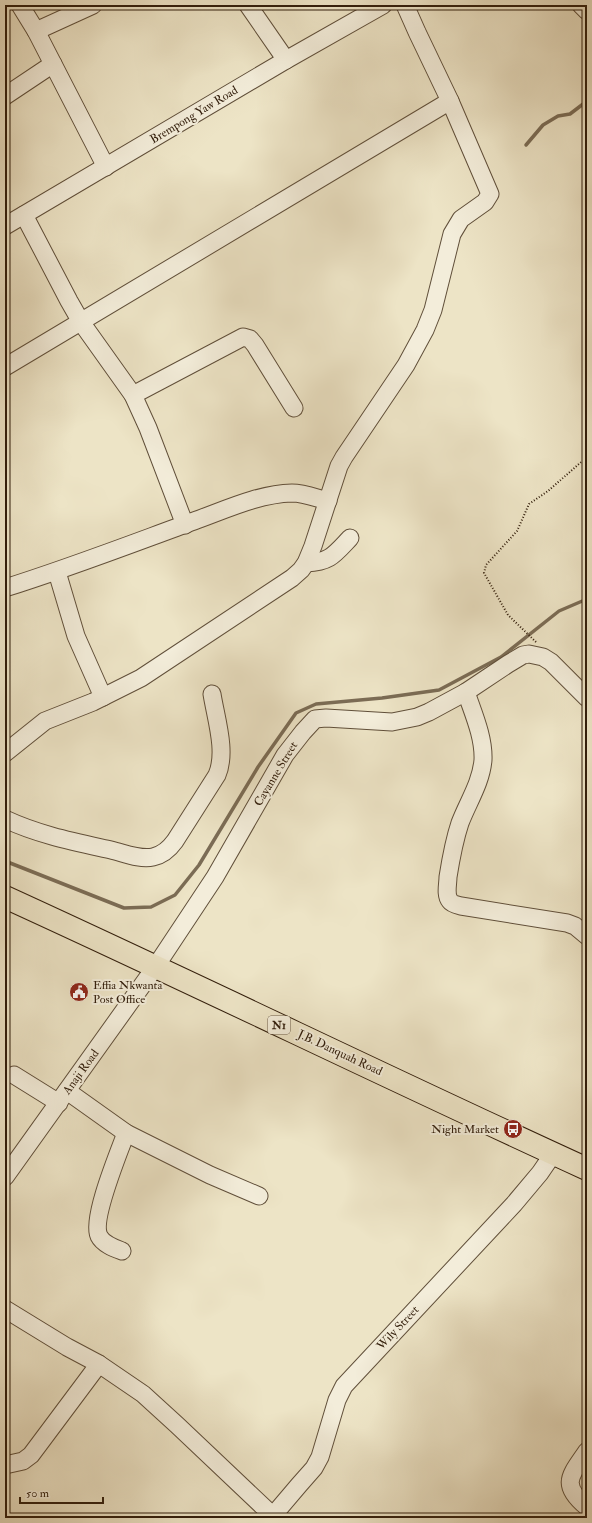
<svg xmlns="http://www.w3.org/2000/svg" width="592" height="1523" font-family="'IM FELL Double Pica',serif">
<rect width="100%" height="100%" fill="#ede4c6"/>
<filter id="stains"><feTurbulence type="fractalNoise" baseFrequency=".005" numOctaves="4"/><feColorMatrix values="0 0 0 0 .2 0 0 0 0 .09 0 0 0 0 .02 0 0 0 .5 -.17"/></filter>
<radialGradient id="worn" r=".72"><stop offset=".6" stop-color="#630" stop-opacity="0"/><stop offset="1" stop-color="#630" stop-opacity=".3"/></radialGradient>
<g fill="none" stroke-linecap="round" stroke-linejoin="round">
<!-- stream -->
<g stroke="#7b6c55" stroke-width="3.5">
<path d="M526 145 543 125 558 116 570 114 587 101"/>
<path d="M5 861 124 908 151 907 175 895 199 865 258 767 296 713 316 704 382 698 439 690 501 657 559 611 587 599"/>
</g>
<!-- minor casing -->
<g stroke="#604f3a" stroke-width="19">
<g id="minor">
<path d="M20 5 36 31 106 167"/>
<path d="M248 5 286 60"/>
<path d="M581 5 587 11"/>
<path d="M36 31 93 5"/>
<path d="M5 96 53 64"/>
<path d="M24 215 69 301 81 322 133 395 148 428 185 525"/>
<path d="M5 226 286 60 383 5"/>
<path d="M5 367 450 101"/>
<path d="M133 395 243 337 250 339 255 345 294 408"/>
<path d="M306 563C330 562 334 555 350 538"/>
<path d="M57 572 76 636 103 697"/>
<path d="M5 588C69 568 131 544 194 521 225 510 258 494 292 493 304 493 316 498 328 501"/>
<path d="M466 692C473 713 484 737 483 760 481 783 468 802 460 823 454 841 451 858 448 877 448 884 445 895 450 901 452 904 457 905 461 906L567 923 575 926 587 936"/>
<path d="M5 753 45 721 93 702 141 678 292 578 301 570 306 563 313 546 339 466 344 457 406 365 425 330 433 310 452 234 461 219 485 202 490 194 450 101 417 32 405 5"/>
<path d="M5 819C39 835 75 842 111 850 124 853 140 860 153 857 162 855 170 848 175 841L217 775C227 752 216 719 212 694"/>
<path d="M14 1075 59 1103"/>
<path d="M67 1091 126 1133 210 1175 259 1196"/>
<path d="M5 1177 156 966 215 877 285 755 303 732 315 719 326 718 392 722 417 717 429 712 466 692 508 664 523 655 529 654 543 657 551 662 587 698"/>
<path d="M122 1251C114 1248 103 1244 99 1236 91 1219 119 1152 126 1133"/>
<path d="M5 1309 67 1347 99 1364 143 1394 177 1425 273 1516"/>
<path d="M587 1451C571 1475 559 1484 587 1507"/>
<path d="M5 1465 23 1461 31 1455 99 1364"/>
<path d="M271 1518 299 1485 314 1468 320 1457 337 1400 344 1386 514 1204 540 1173 553 1154"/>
</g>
</g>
<!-- highway casing -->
<g stroke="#311d0b" stroke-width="24">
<path id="highway" d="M5 897C200 986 392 1080 587 1169"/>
</g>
<!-- path -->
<path stroke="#311d0b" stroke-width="2" stroke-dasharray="1 2" stroke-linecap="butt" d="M536 642 508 615 484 573 486 565 517 531 529 504 548 491 587 457"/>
<!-- minor -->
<use href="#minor" stroke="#f3edda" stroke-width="17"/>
<!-- highway -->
<use href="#highway" stroke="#ede4c6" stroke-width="22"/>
</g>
<!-- icons -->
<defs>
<g id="civic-disc" transform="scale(1)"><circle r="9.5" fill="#8f2418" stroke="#f3edda"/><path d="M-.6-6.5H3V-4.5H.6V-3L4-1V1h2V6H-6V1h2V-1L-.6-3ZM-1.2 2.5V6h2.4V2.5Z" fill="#fff"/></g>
<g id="bus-disc" transform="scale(1)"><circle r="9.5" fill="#8f2418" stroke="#f3edda"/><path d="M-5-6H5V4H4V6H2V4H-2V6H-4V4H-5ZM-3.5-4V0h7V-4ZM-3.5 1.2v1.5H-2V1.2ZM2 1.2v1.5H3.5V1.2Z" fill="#fff"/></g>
</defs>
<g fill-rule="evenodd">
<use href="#civic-disc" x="79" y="992"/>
<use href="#bus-disc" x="513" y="1129"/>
</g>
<g text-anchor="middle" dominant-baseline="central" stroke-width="4" stroke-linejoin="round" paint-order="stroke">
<!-- shield labels -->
<rect fill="#f3edda" stroke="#6b5b49" stroke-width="1" x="268" y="1016" width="22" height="18" rx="3"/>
<g font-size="11" font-weight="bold" fill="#311d0b">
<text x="279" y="1025">N1</text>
</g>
<!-- street labels -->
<g font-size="12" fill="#311d0b" stroke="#f3edda">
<text transform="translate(194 115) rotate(-31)">Brempong Yaw Road</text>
<text transform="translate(276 774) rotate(-59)">Cayanne Street</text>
<text transform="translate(340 1053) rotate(25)">J.B. Danquah Road</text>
<text transform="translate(81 1072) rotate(-54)">Anaji Road</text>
<text transform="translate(398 1328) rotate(-47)">Wily Street</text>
</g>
<!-- poi labels -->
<g font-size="12" fill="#311d0b" stroke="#f3edda" text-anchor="start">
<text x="93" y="985">Effia Nkwanta<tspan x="93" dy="14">Post Office</tspan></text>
<text x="499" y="1129" text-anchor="end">Night Market</text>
</g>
</g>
<!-- margin -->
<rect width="592" height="1523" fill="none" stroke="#ede4c6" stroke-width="20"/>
<rect x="6" y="6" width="580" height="1511" fill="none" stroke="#311d0b" stroke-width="2"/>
<rect x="10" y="10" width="572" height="1503" fill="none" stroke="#311d0b"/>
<!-- scale -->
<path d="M20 1497v6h83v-6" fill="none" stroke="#311d0b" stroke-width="2"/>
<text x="26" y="1497" font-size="12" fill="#311d0b" stroke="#f3edda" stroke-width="3" paint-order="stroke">50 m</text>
<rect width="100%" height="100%" filter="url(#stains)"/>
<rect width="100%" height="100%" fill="url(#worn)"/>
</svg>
